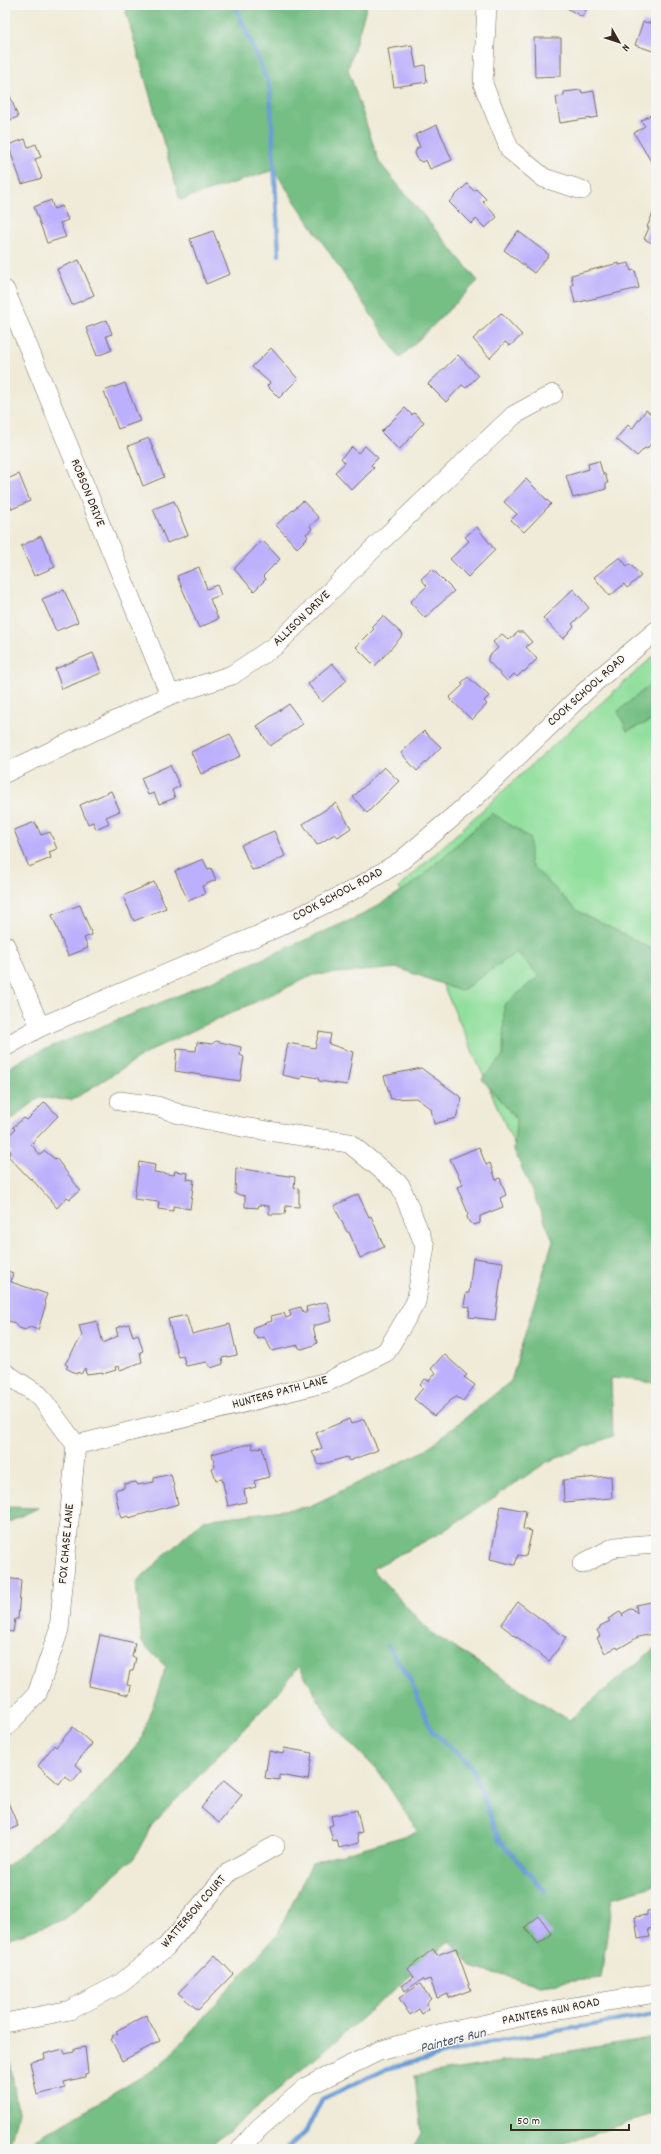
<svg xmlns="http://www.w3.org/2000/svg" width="661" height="2154" font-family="Dekko,sans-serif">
<rect width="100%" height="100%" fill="#f6f6f2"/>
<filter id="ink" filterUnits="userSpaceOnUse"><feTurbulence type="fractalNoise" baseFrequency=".025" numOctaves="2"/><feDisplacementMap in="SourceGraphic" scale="8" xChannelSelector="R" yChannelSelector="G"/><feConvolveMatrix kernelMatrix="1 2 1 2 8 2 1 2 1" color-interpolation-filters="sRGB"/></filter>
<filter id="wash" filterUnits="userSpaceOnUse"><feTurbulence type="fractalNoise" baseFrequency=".012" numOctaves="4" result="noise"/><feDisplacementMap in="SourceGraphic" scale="16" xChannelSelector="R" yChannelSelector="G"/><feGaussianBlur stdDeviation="0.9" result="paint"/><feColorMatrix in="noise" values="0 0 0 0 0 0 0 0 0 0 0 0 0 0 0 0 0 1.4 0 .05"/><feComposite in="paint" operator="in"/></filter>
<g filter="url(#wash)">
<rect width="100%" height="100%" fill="#f0ebd8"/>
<!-- green -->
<path fill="#91df9c" stroke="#66845d" d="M656 654V1321L606 1350 399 887 528 768Z"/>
<!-- forest -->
<g fill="#74be84" stroke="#587451">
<path d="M124 5H367L348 69 379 162 478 281 400 358 274 170 180 200Z"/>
<path d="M656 680V719L627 731 618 711Z"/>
<path d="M492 813 530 838V864L578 911 656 951V1382L611 1378 613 1436 547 1462 442 1532 372 1569 430 1632 569 1720 656 1647V1885L612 1898 601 1978 540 1985 473 1968 450 1941 309 2064 207 2149H21L161 2065 277 1935 312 1863 418 1832 379 1772 333 1725 299 1666 277 1694 152 1825 134 1858 65 1919 5 1940V1867L87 1802 140 1742 166 1667 142 1643 136 1582 203 1520 308 1507 424 1451 511 1381 553 1240 514 1150 516 1119 482 1079 503 1056 504 1005 539 976 517 952 461 991 398 968 314 975 155 1048 72 1100 39 1098 5 1125V1070L28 1056 182 994 362 915 413 884Z"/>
<path d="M5 1507 38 1508 5 1524Z"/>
<path d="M656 2037V2113L548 2149H412L421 2133 415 2076Z"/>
<path d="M5 2048H8L18 2112 9 2149H5Z"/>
</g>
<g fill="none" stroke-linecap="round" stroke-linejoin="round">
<!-- stream -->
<g stroke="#6a9cd5" stroke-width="4.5">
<path d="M235 5 270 87 279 255"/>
<path d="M388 1646 411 1681 432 1731 472 1767 499 1840 545 1891"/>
<path d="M287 2149 306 2132 322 2099 386 2069 493 2042 656 2014"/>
</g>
</g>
<g id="blocks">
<!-- building -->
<g fill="#bcaffc">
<path d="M562 5H589L582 17Z"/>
<path d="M643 22 656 24V52L635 45Z"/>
<path d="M534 38H561V76L535 77Z"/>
<path d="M412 45 416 67 425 65 427 82 394 87 388 49Z"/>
<path d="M5 83 18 117 5 122Z"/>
<path d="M581 90 582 93 594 91 598 117 560 123 556 97 564 96V92Z"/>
<path d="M652 114 656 120 655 168 634 133 645 126 641 121Z"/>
<path d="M437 125 452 160 430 169 426 160 422 162 418 160 415 153 417 148 420 147 415 135Z"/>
<path d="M25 139 28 147 36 144 41 157 35 159 42 178 22 184 8 145Z"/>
<path d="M467 184 474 191 476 189 486 199 483 202 497 217 485 228 476 219 471 224 449 202Z"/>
<path d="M51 200 54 209 62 206 68 220 60 223 66 237 47 243 34 207Z"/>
<path d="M656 206V245L644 239 649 228 647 227Z"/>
<path d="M213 231 230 274 206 284 190 239Z"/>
<path d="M518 231 549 255 534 273 504 250Z"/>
<path d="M79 260 94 295 72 305 57 269Z"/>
<path d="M619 263V265L629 263 631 271 635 270 639 288 575 303 571 285H573L571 275Z"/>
<path d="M501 313 522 335 510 346 505 342 490 358 473 339Z"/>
<path d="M107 320 112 334 106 336 112 350 97 356 86 328Z"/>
<path d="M271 348 298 379 279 398 267 386 270 383 252 367Z"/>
<path d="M458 355 478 376 466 388 462 385 446 402 428 384Z"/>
<path d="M125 383 140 421 118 429 104 391Z"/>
<path d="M405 408 412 415 414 413 424 422 399 450 381 432Z"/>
<path d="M646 410 656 418V436L647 449 645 448 637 456 616 439 628 425 632 429Z"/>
<path d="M149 438 164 477 143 486 128 446Z"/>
<path d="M365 446 378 458 371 465 374 468 352 490 335 472 345 463 341 458 352 447 358 453Z"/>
<path d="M599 461 603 474H605L608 483H606V489L573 498 566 476 589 469 588 464Z"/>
<path d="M19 474 30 501 12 509 5 495V480Z"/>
<path d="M526 479 551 504 524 532 511 520 517 514 504 502Z"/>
<path d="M174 501 188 535 167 543 153 509Z"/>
<path d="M303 501 319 518 310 526 312 529 306 534 308 537 297 548 276 525Z"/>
<path d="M477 527 495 550 468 577 450 559 469 541 465 537Z"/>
<path d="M41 536 55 567 34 576 21 546Z"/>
<path d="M262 540 280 559 263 576 266 579 254 591 234 569Z"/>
<path d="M620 557 627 566 630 564 641 576 627 588 624 584 610 596 594 577Z"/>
<path d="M199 567 207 589 217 585 221 595 210 599 218 619 199 628 177 576Z"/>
<path d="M432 569 454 591 425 618 410 602 427 586 421 579Z"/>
<path d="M573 589 589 608 572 624 574 626 563 639 543 618Z"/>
<path d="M64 590 78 622 56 631 42 599Z"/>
<path d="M383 616 403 635 375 666 356 647 374 629 372 627Z"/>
<path d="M518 632H523L532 642 526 647 537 659 524 672 523 671 517 677 514 674 507 681 488 661V657L498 648 493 642 502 634 509 640Z"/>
<path d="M93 653 101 673 62 689 55 669Z"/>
<path d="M332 663 347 680 322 702 308 684Z"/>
<path d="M468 677 489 696 484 701 487 704 472 720 449 698 463 685 461 683Z"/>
<path d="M289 704 303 724 270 746 257 726Z"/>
<path d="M424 731 441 747 417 771 401 753Z"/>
<path d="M230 734 241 756 201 774 191 752Z"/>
<path d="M170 765 180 786 172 790 175 798 159 804 154 793 148 795 141 778Z"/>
<path d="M384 767 399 781 367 813 353 797Z"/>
<path d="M111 791 120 811 106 817 109 823 96 829 93 822 88 824 80 805Z"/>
<path d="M336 803 351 828 338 837 335 834 317 845 303 824Z"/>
<path d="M35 822 41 835 50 832 57 849 49 852 51 858 29 867 14 830Z"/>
<path d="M274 831 285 856 264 867 252 870 241 845Z"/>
<path d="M203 859 208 869 211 868 216 880 202 886 205 894 188 901 175 871Z"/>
<path d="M154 882 166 908 134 921 123 896Z"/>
<path d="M80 905 92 935 84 938 88 948 68 956 52 915Z"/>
<path d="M319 1032 331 1034 329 1044 353 1052 347 1085 319 1081 318 1078 302 1075 301 1079 282 1075 288 1043 315 1048Z"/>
<path d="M216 1041 241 1047 240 1055 244 1057 240 1081 175 1071 177 1049 196 1051 197 1042 212 1044Z"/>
<path d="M421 1068 462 1098 456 1118 434 1124 431 1109 416 1098 391 1099 384 1076Z"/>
<path d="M45 1102 58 1116 31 1144 40 1155 45 1151 55 1159 56 1158 80 1190 70 1199 67 1197 57 1208 31 1178 30 1179 8 1156 11 1152 5 1145V1140L15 1129 13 1127 24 1118 27 1120Z"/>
<path d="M479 1147 486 1165 490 1163 496 1180 500 1178 506 1195 500 1198 503 1207 480 1216V1223L474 1225 469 1222 467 1217 468 1213 457 1187 463 1185 450 1159Z"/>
<path d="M139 1162 155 1165 154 1172 174 1175 175 1171 188 1173 187 1179 194 1180 190 1209 173 1206V1211L158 1209 159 1202 134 1199Z"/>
<path d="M236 1168 295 1177 294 1188 299 1189V1207L286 1206 285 1214H269V1206L259 1205 258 1208 245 1207V1196L235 1194Z"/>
<path d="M358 1194 369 1217 371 1216 384 1247 360 1258 349 1232H347L334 1206Z"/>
<path d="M473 1258 503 1262 495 1320 469 1317 470 1307 464 1306 466 1293H469Z"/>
<path d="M5 1270 13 1273 11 1282 47 1294 44 1302 46 1304 38 1330 30 1327 25 1330 17 1327 15 1323 5 1320Z"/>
<path d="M325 1302 328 1304 332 1321 313 1326 317 1343 314 1345 302 1349 299 1348 298 1345 272 1351 264 1337 258 1339 253 1334 254 1327 272 1321 271 1316 284 1313 286 1318 291 1316 289 1310 301 1307 303 1312H307L306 1307Z"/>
<path d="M186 1315 192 1334 230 1324 237 1355 222 1358 223 1364 211 1368 207 1362 186 1366 183 1356 178 1357 168 1319Z"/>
<path d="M97 1321 103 1343 118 1336 116 1328 129 1324 133 1336 138 1334 143 1351 140 1352 142 1362 120 1370 119 1366 115 1367 116 1370 103 1374V1372L86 1374 85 1368 81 1374 78 1372 77 1374 66 1368 68 1366 65 1364 82 1336 79 1325Z"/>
<path d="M444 1354 467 1375 464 1377 475 1385 463 1401 457 1397 451 1400 434 1416 414 1399 423 1388 420 1385 425 1379 429 1381 436 1373 431 1369Z"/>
<path d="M349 1419 351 1424 364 1419 378 1450 349 1461 347 1457 319 1465 312 1452 322 1448 316 1433Z"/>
<path d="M252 1443 253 1449 262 1447 269 1477 254 1481 256 1487 244 1490 246 1502 228 1506 222 1479 216 1480 212 1468 215 1467 212 1454Z"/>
<path d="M171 1474 178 1504 129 1518V1516L121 1518 115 1492 117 1489 124 1488V1484L136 1482 138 1485 154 1482V1478Z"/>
<path d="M611 1476 612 1498 564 1502 563 1480Z"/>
<path d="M501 1506 526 1511 523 1529 532 1531 526 1556 518 1555 515 1565 490 1559Z"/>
<path d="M5 1578 21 1580 18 1619H15L13 1632 5 1631Z"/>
<path d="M518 1602 566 1638 549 1661 501 1625Z"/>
<path d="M651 1602 652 1604H655L656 1633 638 1637 618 1649 617 1647 605 1653 597 1638 600 1636 597 1630 600 1628V1626L610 1621 608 1619 618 1613 620 1612 623 1616 622 1614 632 1608 637 1613 636 1605Z"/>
<path d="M100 1635 135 1643 132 1657 136 1658 133 1671H130L127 1685 131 1686 129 1695 89 1686Z"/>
<path d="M73 1727 92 1744 75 1764 82 1770 72 1782 65 1776 59 1784 38 1766 54 1745 56 1747Z"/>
<path d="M284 1748 312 1753 308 1780 279 1775V1780L265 1778 269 1751 283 1754Z"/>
<path d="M224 1780 242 1795 219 1823 201 1808Z"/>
<path d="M7 1800 18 1826 5 1832V1801Z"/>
<path d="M357 1810 362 1832 357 1834 359 1843 339 1848 337 1840 333 1841 329 1826 333 1825 331 1816Z"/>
<path d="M656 1910V1928L648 1929 650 1937 638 1939 635 1917 647 1915V1911Z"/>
<path d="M539 1916 552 1934 538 1944 525 1927Z"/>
<path d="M456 1948 471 1990 449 1998 448 1994 437 1998 430 1979 424 1981 423 1979 405 1991 402 1985 414 1977 408 1969 433 1949 437 1955Z"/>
<path d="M215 1955 233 1974 198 2010 178 1993Z"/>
<path d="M420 1984 431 1999 426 2003 429 2009 422 2014 419 2009 410 2015 399 1998Z"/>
<path d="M146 2015 160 2041 122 2061 111 2039 113 2038 112 2036 118 2033 116 2031Z"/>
<path d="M85 2047 88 2073 85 2074V2077L64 2082 65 2088 37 2095 30 2062 45 2059 44 2054 63 2049 65 2054 74 2052V2049Z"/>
</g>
</g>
</g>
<g filter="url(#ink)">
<use href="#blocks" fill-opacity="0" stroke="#7a6e5f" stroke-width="1"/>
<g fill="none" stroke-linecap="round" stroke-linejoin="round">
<!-- minor casing -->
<g stroke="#7a6e5f" stroke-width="20">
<g id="minor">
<path d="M487 5 483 84 510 150 544 178 582 190"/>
<path d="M5 290 170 695"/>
<path d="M5 773 170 695 232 675 275 646 378 544 514 415 553 394"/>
<path d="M5 945 40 1027"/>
<path d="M5 1047 40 1027 278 927 357 888 402 860 467 805 595 682 656 631"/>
<path d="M5 1373 39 1395 76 1445 59 1630 37 1694 5 1728"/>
<path d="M76 1445 327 1382 386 1352 416 1302 425 1246 400 1185 349 1143 242 1127 179 1114 157 1106 120 1101"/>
<path d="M582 1564 615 1547 656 1544"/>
<path d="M5 2023 70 2010 120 1984 166 1947 230 1871 275 1846"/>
<path d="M241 2149 259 2128 308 2086 379 2051 443 2033 543 2012 656 1993"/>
</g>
</g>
<!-- minor -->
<use href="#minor" stroke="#fff" stroke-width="19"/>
</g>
</g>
<g text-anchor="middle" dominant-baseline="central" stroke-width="3" stroke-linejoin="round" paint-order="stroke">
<!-- street labels -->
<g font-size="13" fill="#3b2a1e" stroke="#f6f6f2">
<text transform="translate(87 493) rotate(68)">ROBSON DRIVE</text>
<text transform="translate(302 619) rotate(-44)">ALLISON DRIVE</text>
<text transform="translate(587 691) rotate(-42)">COOK SCHOOL ROAD</text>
<text transform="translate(338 895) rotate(-28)">COOK SCHOOL ROAD</text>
<text transform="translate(280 1393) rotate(-15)">HUNTERS PATH LANE</text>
<text transform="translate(67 1544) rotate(-85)">FOX CHASE LANE</text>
<text transform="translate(194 1912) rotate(-49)">WATTERSON COURT</text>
<text transform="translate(551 2012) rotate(-11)">PAINTERS RUN ROAD</text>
</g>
<!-- water labels -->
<g font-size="14" font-style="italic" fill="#4e5867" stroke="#f6f6f2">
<text transform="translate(453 2041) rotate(-14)">Painters Run</text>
</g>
</g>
<!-- margin -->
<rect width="661" height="2154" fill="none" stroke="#f6f6f2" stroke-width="20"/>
<!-- north arrow -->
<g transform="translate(619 42) rotate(129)" stroke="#f6f6f2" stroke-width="3" paint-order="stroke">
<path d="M0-3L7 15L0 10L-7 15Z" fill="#3b2a1e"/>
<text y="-6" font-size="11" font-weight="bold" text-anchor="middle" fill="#3b2a1e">N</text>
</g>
<!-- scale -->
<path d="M511 2124v6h118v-6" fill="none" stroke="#3b2a1e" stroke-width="2"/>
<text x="517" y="2124" font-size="12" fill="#3b2a1e" stroke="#f6f6f2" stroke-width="3" paint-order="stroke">50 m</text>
</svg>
